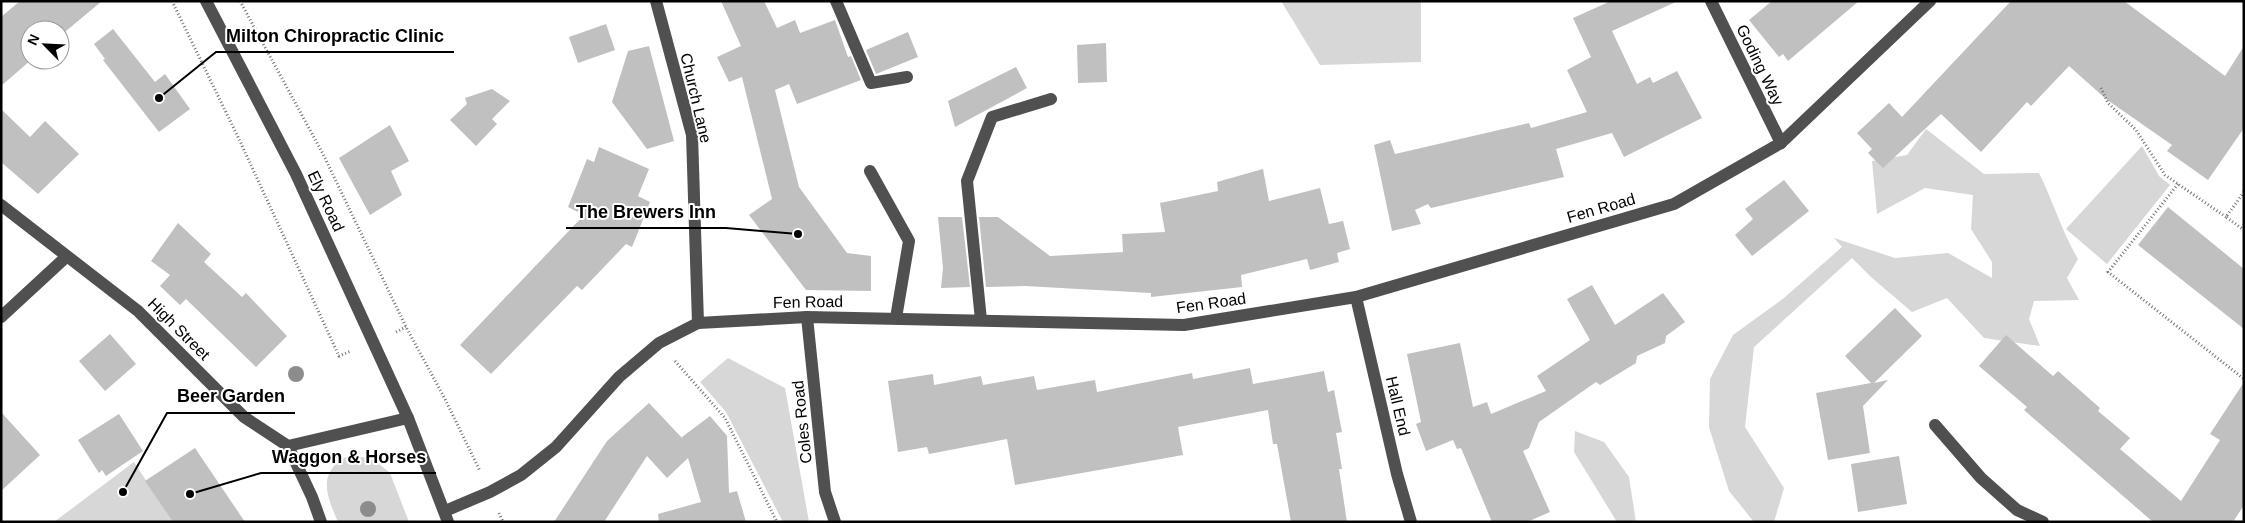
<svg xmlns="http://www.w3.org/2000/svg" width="2245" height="523" font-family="Arial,sans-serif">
<rect width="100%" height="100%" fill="#fff"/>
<!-- green -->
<g fill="#d7d7d7">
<path d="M1281 1H1421V62L1320 65Z"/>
<path d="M1926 129 1984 174 2039 173C2053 201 2062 232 2078 259L2067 278 2079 300 2034 301 2029 319 2040 346 1984 338 1947 298 1912 312 1871 277 1852 258 1754 347 1745 427 1784 488 1774 522H1754L1729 491 1709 427 1710 379 1733 335 1784 298 1842 247 1834 238 1895 258 1948 253 1992 278V262L1971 229 1973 195 1925 188 1877 214 1872 161 1907 155Z"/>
<path d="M2142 146 2159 176 2170 185 2107 264 2066 229Z"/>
<path d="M728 358 785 388 809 522H783L726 412 700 382Z"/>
<path d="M1575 431 1604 442 1629 477 1636 522H1617L1574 452Z"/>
<path d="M351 455 373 459 390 473 409 522H338C330 503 318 480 337 463 340 459 347 457 351 455Z"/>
<path d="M134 462 173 522H54Z"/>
</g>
<!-- building -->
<g fill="#c0c0c0">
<path d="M20 1H102L60 36V30H30L31 60 1 86V17Z"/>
<path d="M721 1H764L777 28 795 20 800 33 835 20 848 57 851 56 861 80 797 104 789 84 775 90 799 187 847 253 871 256V291L806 290 749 215 772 199 742 77 729 82 717 57 741 46Z"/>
<path d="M1611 1H1678L1612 31 1637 84 1650 77 1653 83 1677 71 1702 118 1624 157 1612 133 1556 149 1564 177 1431 208 1428 204 1415 210 1421 224 1392 231 1374 145 1390 140 1395 154 1529 123 1531 128 1587 112 1567 70 1591 57 1573 18Z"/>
<path d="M1772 1H1859L1788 61 1783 54 1779 57 1749 20Z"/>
<path d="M2011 1H2124L2225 76 2244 46V128L2208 180 2167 151 2172 145 2106 99 2069 66 2031 106 2027 102 1981 152 1941 114 1883 168 1868 153 1872 149 1857 133 1889 103 1902 117Z"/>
<path d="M606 24 615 50 578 63 569 37Z"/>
<path d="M113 29 155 82 165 74 190 109 159 132 103 60 105 59 94 44Z"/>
<path d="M908 32 918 57 876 74 866 50Z"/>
<path d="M1106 43 1107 82 1078 83 1077 45Z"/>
<path d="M649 46 674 141 647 149 612 102 628 51Z"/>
<path d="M1016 67 1027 88 955 127 948 101Z"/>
<path d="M492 89 510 101 492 119 497 124 476 146 450 120 467 104 465 98Z"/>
<path d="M1 109 30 137 45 121 79 154 38 194 1 162Z"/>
<path d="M390 125 409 161 391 171 402 195 370 215 339 158Z"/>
<path d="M599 147 649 169 638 196 650 202 632 247 626 244 582 290 577 286 491 374 460 345 584 215 568 207 587 159 594 162Z"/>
<path d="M1263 169 1269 201 1320 188 1329 224 1343 221 1350 249 1337 253 1339 262 1310 270 1307 259 1241 275 1242 287 1151 297V293L1025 286 986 287 979 217H998L1050 256 1123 252 1122 234 1165 232 1160 203 1218 191 1217 182Z"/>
<path d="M1784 180 1809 211 1752 256 1735 235 1753 219 1745 209Z"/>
<path d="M2168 207 2244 269V329L2138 245Z"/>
<path d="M938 217H962L970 287 941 288 943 268Z"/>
<path d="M178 223 211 254 204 262 242 297 246 293 287 336 256 367 186 299 180 305 160 286 170 275 151 261Z"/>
<path d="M1592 285 1615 325 1663 293 1685 322 1666 336 1665 343 1637 356 1636 363 1600 385 1596 382 1539 422 1529 448 1523 451 1550 512 1527 522H1492L1461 448 1457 449 1453 440 1426 451 1416 424 1421 422 1407 354 1460 343 1473 407 1487 402 1491 414 1546 391 1537 376 1590 340 1567 299Z"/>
<path d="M1895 308 1922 336 1874 383 1888 380 1863 406 1870 453 1828 460 1816 393 1871 383 1845 356Z"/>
<path d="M110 334 136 364 105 391 79 361Z"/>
<path d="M2006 335 2053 376 2058 371 2100 408 2098 411 2130 438 2120 449 2181 501 2220 440 2210 434 2244 382V505L2233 522H2153L2024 410 2027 407 1979 366Z"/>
<path d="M1250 368 1253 384 1324 371 1328 392 1334 390 1342 432 1336 433 1342 469H1339L1347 522H1291L1277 444H1273L1268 410 1178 427 1183 455 1015 485 1007 439 929 454 927 447 898 452 888 381 933 374 934 385 981 376 983 385 1034 376 1037 390 1095 380 1097 392 1192 373 1193 379Z"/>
<path d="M649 403 683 439 682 437 710 416 727 436 729 493 737 491 746 522H659L658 514 701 502 688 458 667 478 647 456 604 522H554L607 441Z"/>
<path d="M1 412 40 455 1 491Z"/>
<path d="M119 414 143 451 106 476 102 470 99 473 78 440Z"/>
<path d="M195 448 245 522H173L145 481Z"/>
<path d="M1899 456 1907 504 1858 512 1851 464Z"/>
</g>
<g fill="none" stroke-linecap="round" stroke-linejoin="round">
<!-- path -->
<g stroke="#727272" stroke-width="3" stroke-dasharray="1 2.5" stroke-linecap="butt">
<path d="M172 1 238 137 339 356 351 351"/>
<path d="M240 1 323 154 406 327 445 399 480 471"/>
<path d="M2101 88 2108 103 2136 130 2165 175 2226 217"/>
<path d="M2178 184 2108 272 2244 379"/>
<path d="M2244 192 2226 217 2244 230"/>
<path d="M396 332 406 327"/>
<path d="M675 361 725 418 777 522"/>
<path d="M499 513 503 522"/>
</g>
<!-- minor -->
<g stroke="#505050" stroke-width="12">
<path d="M206 1 296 174 408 418 448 522"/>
<path d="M656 1 692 135 698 323"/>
<path d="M836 1 871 83 907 77"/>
<path d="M1711 1 1781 143"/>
<path d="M870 171 909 241 896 318"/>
<path d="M1 205 138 311 244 417 288 446 408 418"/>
<path d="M1356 297 1397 474 1411 522"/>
<path d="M1 317 66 257"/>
<path d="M807 317 825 492 835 522"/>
<path d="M981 320 967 181 992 117 1051 99"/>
<path d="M1935 425 1981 478 2017 510 2043 522"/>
<path d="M288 446 312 497 321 522"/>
<path d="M445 511 490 492 521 475 556 447 619 377 659 343 698 323 807 317 1184 325 1356 297 1674 204 1781 143 1930 1"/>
</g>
</g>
<!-- trees -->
<g fill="#8c8c8c">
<circle cx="296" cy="374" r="8"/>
<circle cx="368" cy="509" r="8"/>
</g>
<g text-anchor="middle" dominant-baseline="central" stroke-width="4" stroke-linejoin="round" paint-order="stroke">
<!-- street labels -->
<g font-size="16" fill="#000" stroke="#fff">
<text transform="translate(1760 65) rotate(64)">Goding Way</text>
<text transform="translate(696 98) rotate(77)">Church Lane</text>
<text transform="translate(326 201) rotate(65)">Ely Road</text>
<text transform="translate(1601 208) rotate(-16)">Fen Road</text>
<text transform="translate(808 302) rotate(-1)">Fen Road</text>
<text transform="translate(1211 303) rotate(-8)">Fen Road</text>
<text transform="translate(179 329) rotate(45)">High Street</text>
<text transform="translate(1398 406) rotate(77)">Hall End</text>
<text transform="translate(802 422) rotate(-96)">Coles Road</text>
</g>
</g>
<!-- callouts -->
<path fill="none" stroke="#000" stroke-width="2" d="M159 98L216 52H454M798 234L726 228H566M123 492L167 413H295M190 494L261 473H436"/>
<g fill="#000" stroke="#fff" stroke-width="2">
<circle cx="159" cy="98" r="5"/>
<circle cx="798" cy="234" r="5"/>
<circle cx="123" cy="492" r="5"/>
<circle cx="190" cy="494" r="5"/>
</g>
<g font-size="18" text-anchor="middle" font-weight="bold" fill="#000" stroke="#fff" stroke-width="4" stroke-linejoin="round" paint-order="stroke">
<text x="335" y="42">Milton Chiropractic Clinic</text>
<text x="646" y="218">The Brewers Inn</text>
<text x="231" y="402">Beer Garden</text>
<text x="349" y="463">Waggon &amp; Horses</text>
</g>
<!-- border -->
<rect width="2245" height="523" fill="none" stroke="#000000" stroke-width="5"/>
<!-- north arrow -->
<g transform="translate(45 45) rotate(294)"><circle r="24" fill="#ffffff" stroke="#999999"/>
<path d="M0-4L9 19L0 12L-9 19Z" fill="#000000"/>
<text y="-8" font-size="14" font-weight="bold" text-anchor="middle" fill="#000000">N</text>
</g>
</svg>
